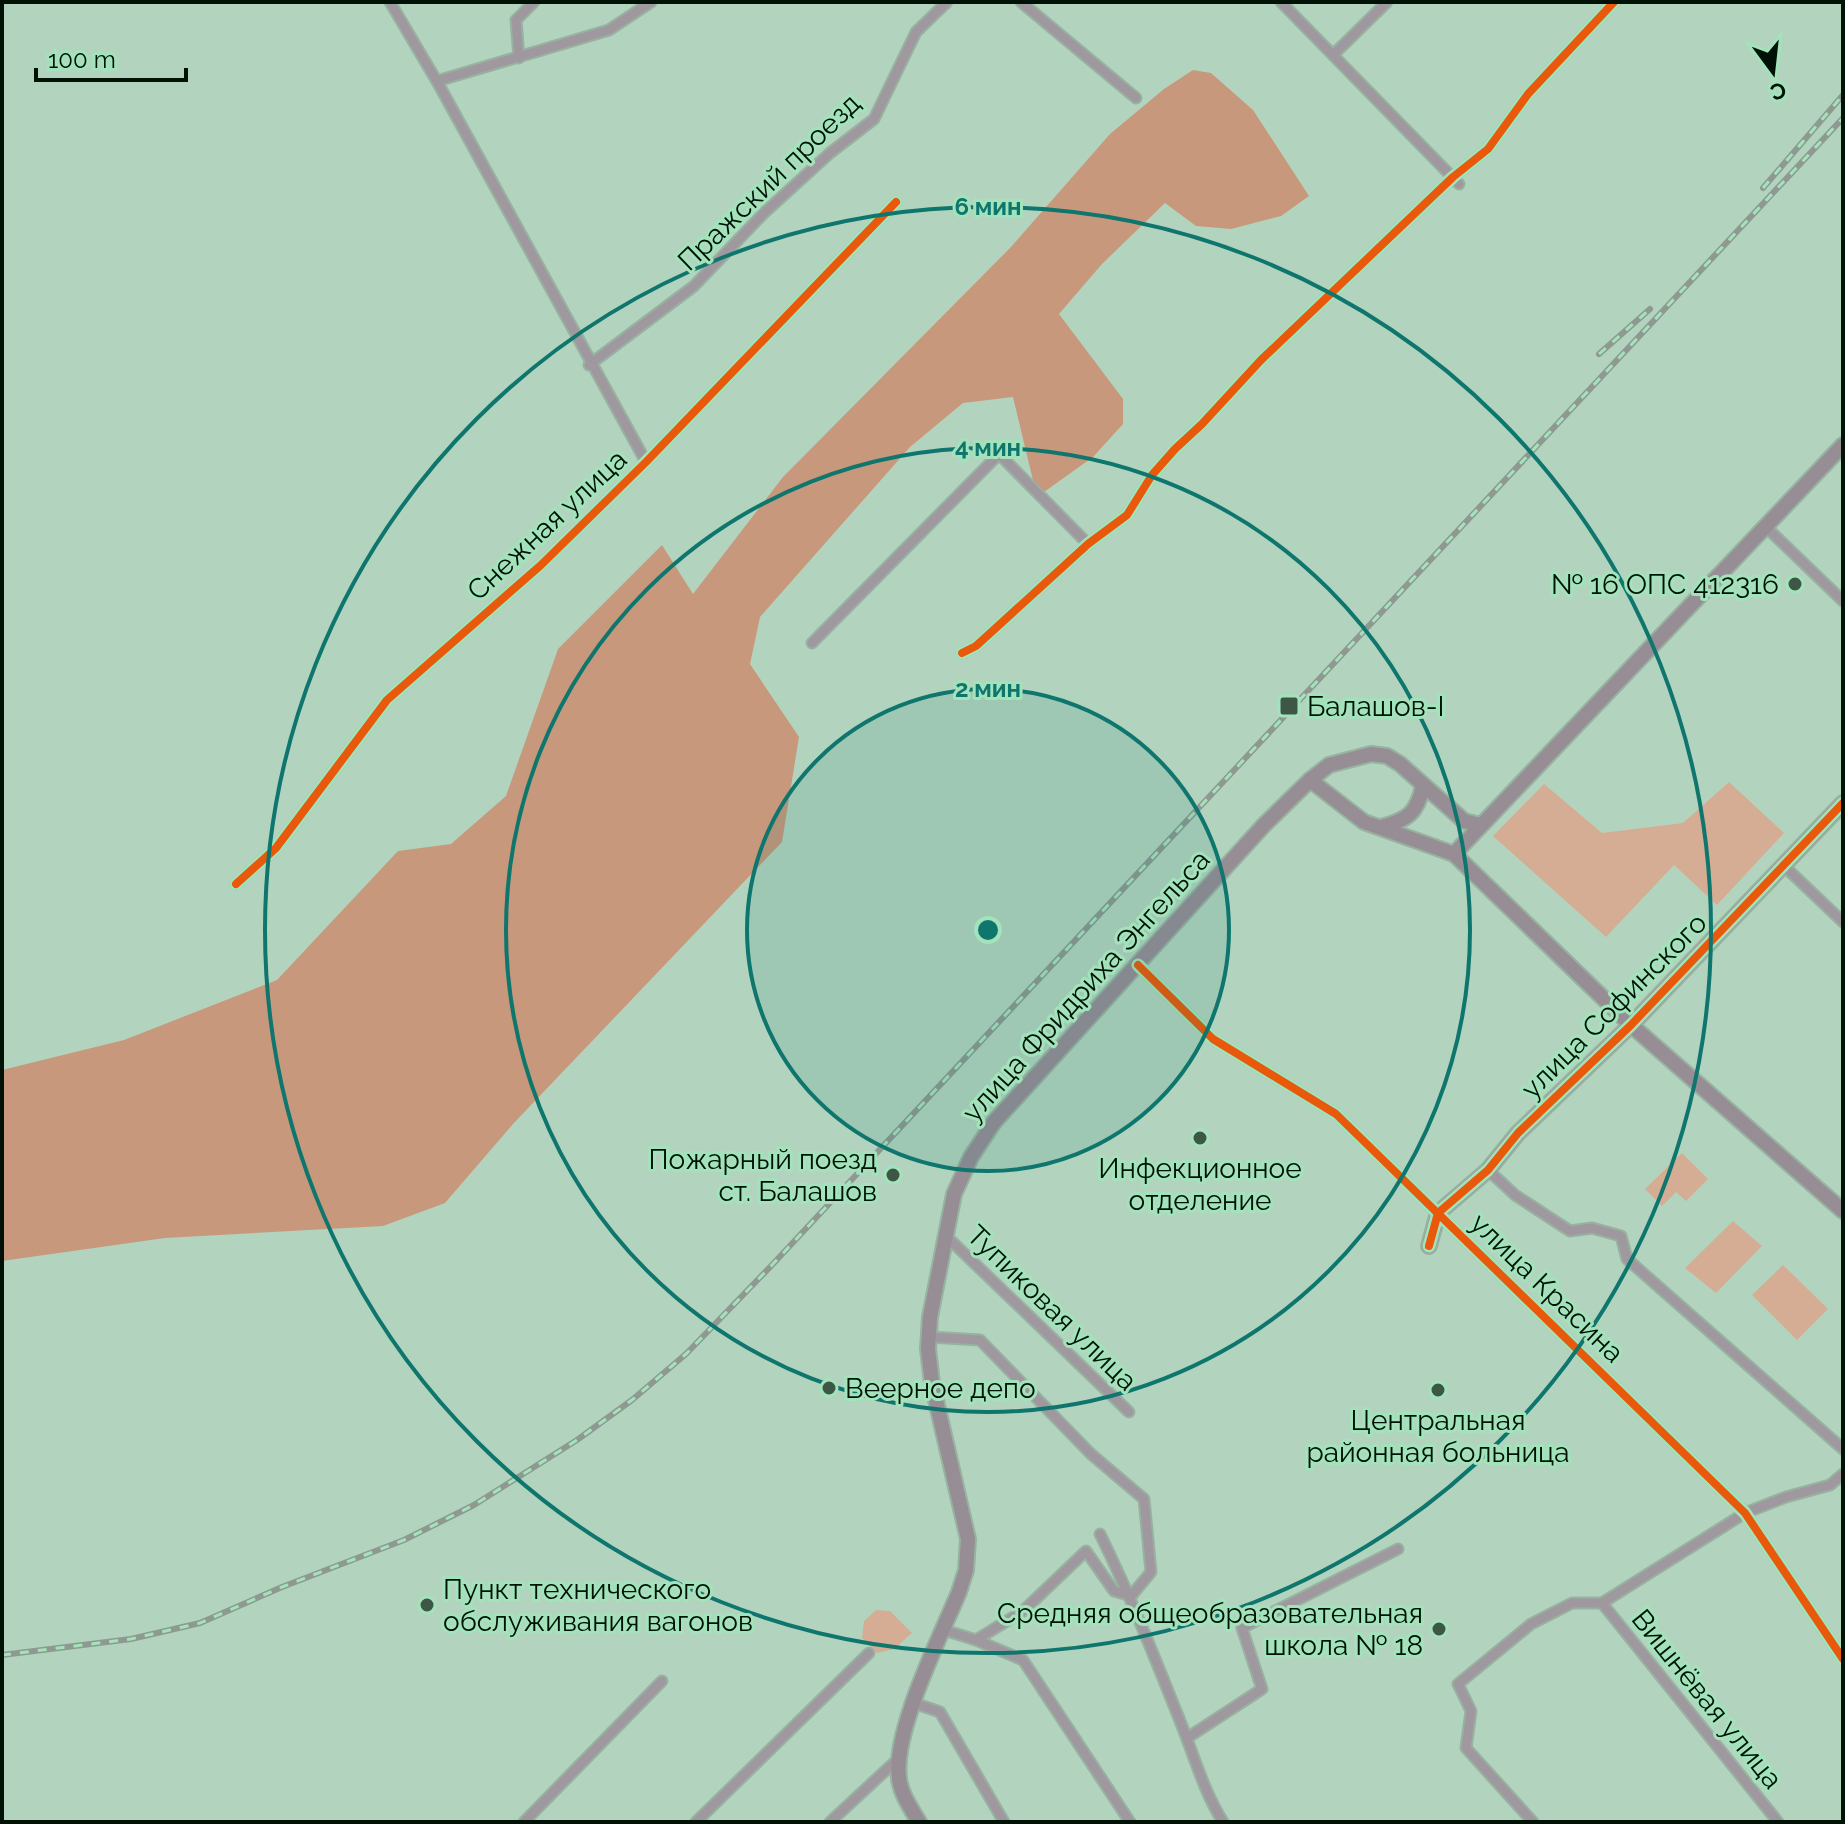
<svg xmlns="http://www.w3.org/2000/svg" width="1845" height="1824" font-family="Raleway,sans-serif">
<rect width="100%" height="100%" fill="#b2d4be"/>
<!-- green -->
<g fill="#d5ad94">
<path d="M1729 782 1784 833 1717 905 1674 865 1606 937 1493 836 1544 784 1602 833 1683 823Z"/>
<path d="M1682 1153 1708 1179 1686 1201 1676 1192 1662 1206 1645 1189Z"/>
<path d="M1733 1221 1762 1246 1716 1293 1685 1268Z"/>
<path d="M1783 1265 1828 1309 1797 1340 1752 1295Z"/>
<path d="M876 1610 890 1611 912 1633 894 1649 877 1653 862 1638 864 1621Z"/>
</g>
<!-- forest -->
<path fill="#c8987c" d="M1193 70 1211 73 1253 110 1309 196 1281 216 1231 229 1196 226 1165 203 1102 264 1059 314 1123 399V424L1093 457 1037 497 1013 397 963 403 910 447 760 617 750 664 799 737 782 842 513 1124 445 1203 383 1226 165 1238 2 1261V1070L124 1040 277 980 398 851 451 844 506 796 558 649 662 545 693 594 783 477 1010 248 1110 134 1164 89Z"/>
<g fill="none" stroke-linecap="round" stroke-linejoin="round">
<!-- street casing -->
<g stroke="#98b2a1" stroke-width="13">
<g id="street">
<path d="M390 2 439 85 646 462"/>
<path d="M1021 2 1136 98"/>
<path d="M1281 2 1459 184"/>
<path d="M1333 55 1387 2"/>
<path d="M519 58 516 20 534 2"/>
<path d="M437 81 609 30 651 2"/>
<path d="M589 365 694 286 763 214 830 153 874 119 916 32 947 2"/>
<path d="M1766 527 1843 601"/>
<path d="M812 643 999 454 1088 544"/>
<path d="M962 653 976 646 1088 544 1127 515 1152 475 1175 449 1202 424 1261 360 1453 177 1488 149 1528 94 1614 2"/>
<path d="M1782 864 1843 922"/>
<path d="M236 884 276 848 387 700 541 565 646 462 896 202"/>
<path d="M1138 965 1213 1039 1336 1114 1745 1513 1843 1659"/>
<path d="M1488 1170 1515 1195 1570 1231 1592 1228 1621 1236 1627 1259 1843 1449"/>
<path d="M945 1235 1129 1412"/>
<path d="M929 1337 980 1340 1091 1454 1144 1499 1151 1572 1131 1596"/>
<path d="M1100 1534C1130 1595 1155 1658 1180 1721 1194 1755 1203 1790 1223 1822"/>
<path d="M1602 1603 1778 1822"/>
<path d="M944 1630 976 1640 1023 1611 1086 1551 1114 1591 1131 1596"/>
<path d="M976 1640 1023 1660 1130 1822"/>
<path d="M914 1703 940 1712 1004 1822"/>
<path d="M1187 1738 1262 1689 1242 1628 1398 1549"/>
<path d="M524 1822 662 1681"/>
<path d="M696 1822 869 1653"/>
<path d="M830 1822 898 1759"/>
<path d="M1533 1822 1466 1748 1471 1711 1458 1684 1531 1624 1572 1603H1602L1745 1513 1786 1497 1830 1485 1843 1474"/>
</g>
</g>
<!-- secondary casing -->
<g stroke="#98b2a1" stroke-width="18">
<g id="secondary">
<path d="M1310 780 1364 822 1454 854 1631 1025 1843 1211"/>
<path d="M1381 827C1408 820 1417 813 1423 786"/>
<path d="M1454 854 1843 445"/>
<path d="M1429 1246 1438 1213 1488 1170 1518 1133 1631 1025 1843 803"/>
<path d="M919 1822C912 1810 903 1798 900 1784 889 1738 940 1638 959 1592L966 1570 968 1539 932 1383 928 1349 930 1317 954 1194 971 1157 994 1122 1264 825 1310 780 1329 765 1371 754 1387 756 1400 764 1464 821 1480 825"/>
</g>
</g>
<!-- street -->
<use href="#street" stroke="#a0989f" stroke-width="9"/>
<!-- secondary -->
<use href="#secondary" stroke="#978d94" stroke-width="14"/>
<!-- rail casing -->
<g stroke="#8d9991" stroke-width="6">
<g id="rail">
<path d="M1763 188 1843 95"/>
<path d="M1599 354 1650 309"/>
<path d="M2 1655 131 1639 200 1623 282 1587 404 1540 474 1505 577 1440 632 1400 686 1354 772 1265 1843 118"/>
</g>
</g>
<!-- rail -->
<use href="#rail" stroke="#a3e3bb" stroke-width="3" stroke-dasharray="9" stroke-linecap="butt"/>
<!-- cycleway casing -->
<g stroke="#a3e3bb" stroke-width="13">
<g id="cycleway">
<path d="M962 653 976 646 1088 544 1127 515 1152 475 1175 449 1202 424 1261 360 1453 177 1488 149 1528 94 1614 2"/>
<path d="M236 884 276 848 387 700 541 565 646 462 896 202"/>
<path d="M1138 965 1213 1039 1336 1114 1745 1513 1843 1659"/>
<path d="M1429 1246 1438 1213 1488 1170 1518 1133 1631 1025 1843 803"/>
</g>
</g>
<!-- cycleway -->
<use href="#cycleway" stroke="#e8590c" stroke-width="8"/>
</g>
<!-- distance rings -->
<circle cx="988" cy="930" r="241" fill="#0f766e" fill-opacity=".12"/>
<g fill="none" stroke="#0f766e" stroke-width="4">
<circle cx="988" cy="930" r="241"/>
<circle cx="988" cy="930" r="482"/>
<circle cx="988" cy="930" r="723"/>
</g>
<!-- markers -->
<g fill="#3e5646" stroke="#a3e3bb" stroke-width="3">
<circle cx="1795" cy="584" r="8"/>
<rect x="1279" y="696" width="20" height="20" rx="4"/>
<circle cx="1200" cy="1138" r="8"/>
<circle cx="893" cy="1175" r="8"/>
<circle cx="829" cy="1388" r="8"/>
<circle cx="1438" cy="1390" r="8"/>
<circle cx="427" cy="1605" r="8"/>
<circle cx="1439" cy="1629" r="8"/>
</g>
<g text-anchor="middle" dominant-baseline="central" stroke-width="6" stroke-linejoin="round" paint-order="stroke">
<!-- street labels -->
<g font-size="28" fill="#001206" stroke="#a3e3bb">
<text transform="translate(769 182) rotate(-44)">Пражский проезд</text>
<text transform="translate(547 525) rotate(-43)">Снежная улица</text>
<text transform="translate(1086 986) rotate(-48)">улица Фридриха Энгельса</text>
<text transform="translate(1614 1006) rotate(-45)">улица Софинского</text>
<text transform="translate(1547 1288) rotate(44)">улица Красина</text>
<text transform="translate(1052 1308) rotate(44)">Тупиковая улица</text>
<text transform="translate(1707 1699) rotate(51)">Вишнёвая улица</text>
</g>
<!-- poi labels -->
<g font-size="28" fill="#001206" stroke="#a3e3bb" text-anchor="end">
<text x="1779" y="584">№ 16 ОПС 412316</text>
<text x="1307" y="706" text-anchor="start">Балашов-I</text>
<text x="877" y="1159">Пожарный поезд<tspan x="877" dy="32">ст. Балашов</tspan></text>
<text x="1200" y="1168" text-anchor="middle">Инфекционное<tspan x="1200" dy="32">отделение</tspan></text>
<text x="845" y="1388" text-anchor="start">Веерное депо</text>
<text x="1438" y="1420" text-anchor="middle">Центральная<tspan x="1438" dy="32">районная больница</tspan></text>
<text x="443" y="1589" text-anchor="start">Пункт технического<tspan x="443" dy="32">обслуживания вагонов</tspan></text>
<text x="1423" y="1613">Средняя общеобразовательная<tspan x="1423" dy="32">школа № 18</tspan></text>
</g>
</g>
<circle cx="988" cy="930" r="12" fill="#0f766e" stroke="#a3e3bb" stroke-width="4"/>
<g font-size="24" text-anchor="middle" font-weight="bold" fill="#0f766e" stroke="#a3e3bb" stroke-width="6" stroke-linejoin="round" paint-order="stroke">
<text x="988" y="215">6 мин</text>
<text x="988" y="456">4 мин</text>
<text x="988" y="697">2 мин</text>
</g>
<!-- border -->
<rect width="1845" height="1824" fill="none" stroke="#001206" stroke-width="8"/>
<!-- north arrow -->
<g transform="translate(1773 72) rotate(165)" stroke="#a3e3bb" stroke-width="6" paint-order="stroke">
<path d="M0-6L14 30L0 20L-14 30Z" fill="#001206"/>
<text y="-12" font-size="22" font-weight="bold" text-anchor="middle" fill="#001206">С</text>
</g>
<!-- scale -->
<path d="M36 68v12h150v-12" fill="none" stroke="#001206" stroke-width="4"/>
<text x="48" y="68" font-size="24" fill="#001206" stroke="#a3e3bb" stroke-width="6" paint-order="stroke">100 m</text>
</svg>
